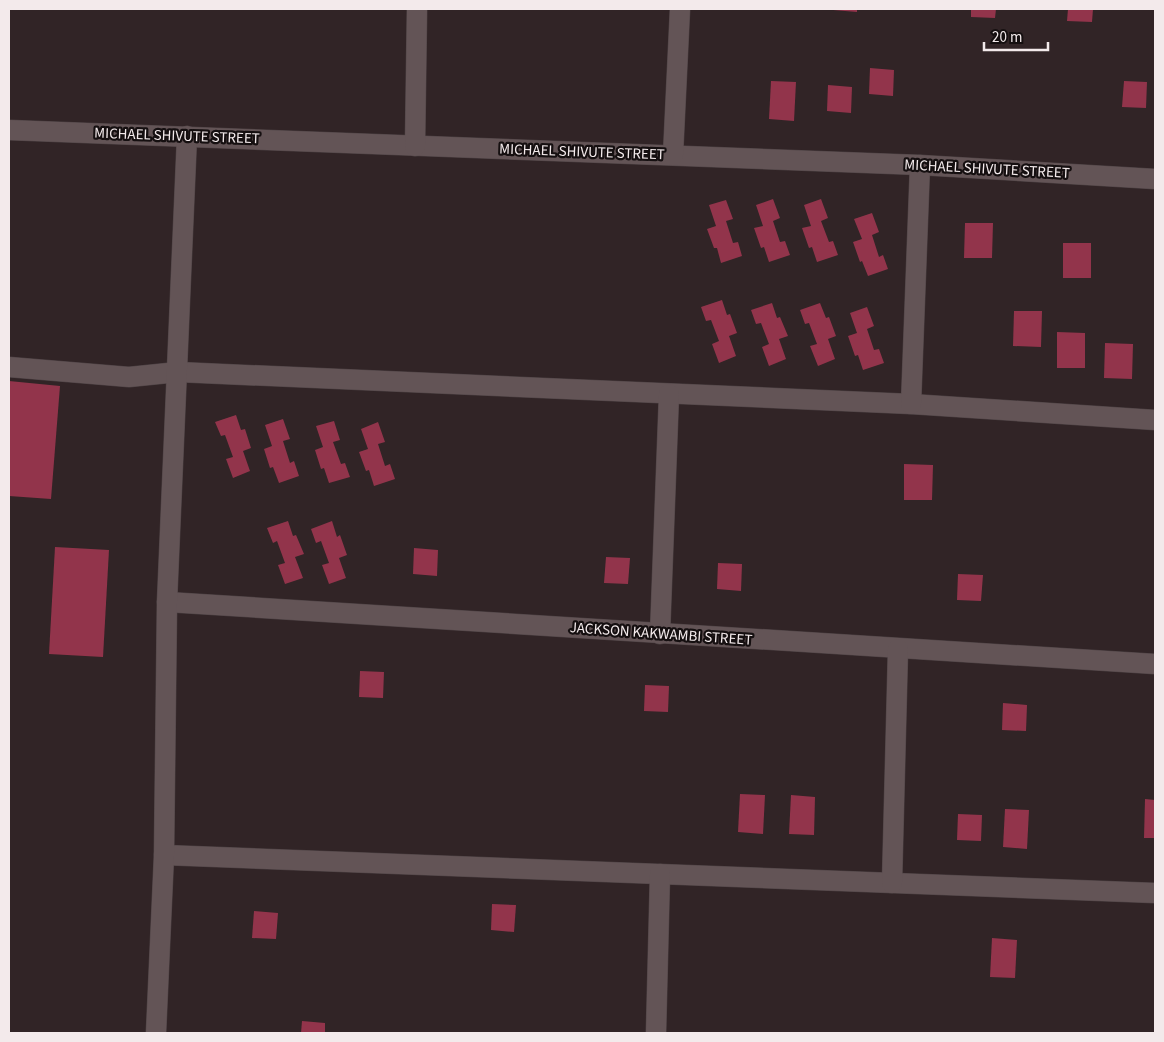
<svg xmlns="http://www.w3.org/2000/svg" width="1164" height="1042" font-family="'Source Sans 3',sans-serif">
<rect width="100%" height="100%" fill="#312426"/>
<!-- building -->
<g fill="#92344b">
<path d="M833 9H857V12L833 10Z"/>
<path d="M971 9H996L995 18 971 17Z"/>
<path d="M1068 9H1093L1092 22 1067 21Z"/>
<path d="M870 68 894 70 893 96 869 94Z"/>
<path d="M771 81 796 82 794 121 769 119Z"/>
<path d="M1124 81 1147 82 1146 108 1122 107Z"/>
<path d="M828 85 852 87 851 113 827 111Z"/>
<path d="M773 199 780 218 773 221 780 242 785 241 790 255 769 262 764 247 761 248 754 228 763 226 756 205Z"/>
<path d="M821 199 828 218 821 221 829 242 833 241 838 255 817 262 812 247 809 248 802 228 811 226 804 205Z"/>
<path d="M726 200 733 219 726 221 733 243 738 242 742 256 721 263 717 248H714L707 229 716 226 709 205Z"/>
<path d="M872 213 879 232 872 235 879 257 883 255 888 269 868 276 862 261 860 262 853 242 862 239 854 219Z"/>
<path d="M965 223H993L992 258H964Z"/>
<rect x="1063" y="243" width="28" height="35"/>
<path d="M722 300 727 315 730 314 737 333 729 336 736 356 719 363 712 344 719 341 711 320 706 321 701 307Z"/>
<path d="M772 303 777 318 780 317 788 336 779 339 786 359 769 366 762 347 769 344 761 323 756 324 751 310Z"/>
<path d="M820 303 826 318 829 317 836 336 828 339 835 359 818 366 810 346 817 344 809 323 805 324 800 310Z"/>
<path d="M867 307 874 326 867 329 874 350 879 349 884 363 863 370 858 355 855 356 848 336 857 333 850 313Z"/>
<path d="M1014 311H1042L1041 347 1013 346Z"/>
<path d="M1057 332 1085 333V368H1057Z"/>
<path d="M1105 343 1133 344 1132 379 1104 378Z"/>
<path d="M9 381 60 386 51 499 9 496Z"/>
<path d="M236 415 241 430 245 429 251 448 243 451 250 471 233 478 226 459 233 457 225 435 221 436 215 422Z"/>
<path d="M283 419 290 439 283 441 290 463 294 461 299 476 279 483 273 467 270 468 264 449 272 446 265 425Z"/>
<path d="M334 421 340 440 333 442 341 464 345 463 350 477 329 483 324 468 321 469 315 450 323 447 316 426Z"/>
<path d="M378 422 385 442 378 444 385 466 390 464 395 479 374 486 369 470 366 471 359 452 368 449 361 429Z"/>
<path d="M904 464 933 465 932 500H904Z"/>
<path d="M288 521 293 536 296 535 304 554 295 557 303 578 285 584 278 565 285 563 277 541 273 543 267 528Z"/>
<path d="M332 521 337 537 340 535 347 555 339 558 346 578 329 584 322 565 329 563 321 541 316 543 311 529Z"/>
<path d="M55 547 109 550 103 657 49 654Z"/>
<path d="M414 548 438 550 437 576 413 574Z"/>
<path d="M606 557 630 558 628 584 604 583Z"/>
<path d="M718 563 742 564 741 591 717 589Z"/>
<path d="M958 574 983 575 981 601 957 600Z"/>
<path d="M360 671 384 672 383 698 359 697Z"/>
<path d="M645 685 669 686 668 712 644 711Z"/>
<path d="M1003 703 1027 705 1026 731 1002 730Z"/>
<path d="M740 794 765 795 763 834 738 832Z"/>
<path d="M791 795 815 797 814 835 789 834Z"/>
<path d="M1145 799 1155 800V838H1144Z"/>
<path d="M1005 809 1029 810 1027 849 1003 847Z"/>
<path d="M958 814 982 815 981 841 957 840Z"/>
<path d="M492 904 516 905 514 932 491 930Z"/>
<path d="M254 911 278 913 276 939 252 938Z"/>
<path d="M992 938 1017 940 1015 978 990 977Z"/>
<path d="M302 1021 325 1023V1033H301Z"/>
</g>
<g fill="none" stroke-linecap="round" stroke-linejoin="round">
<!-- minor casing -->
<g stroke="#4d4244" stroke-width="21">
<g id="minor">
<path d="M9 130 920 165 1155 179"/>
<path d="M415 146 417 9"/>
<path d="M673 155 680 9"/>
<path d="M9 367 129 377 178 372 911 404 1155 420"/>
<path d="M911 404 920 165"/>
<path d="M167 602 1155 664"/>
<path d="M660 634 669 394"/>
<path d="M164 855 1155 893"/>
<path d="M892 883 898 649"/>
<path d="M156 1033 164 855 167 602 187 136"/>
<path d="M656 1033 660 874"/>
</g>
</g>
<!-- minor -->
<use href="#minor" stroke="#635456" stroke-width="20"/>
</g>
<g text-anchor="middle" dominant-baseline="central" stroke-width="4.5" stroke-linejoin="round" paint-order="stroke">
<!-- street labels -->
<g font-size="15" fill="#f3eaeb" stroke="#150f10">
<text transform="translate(177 136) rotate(2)">MICHAEL SHIVUTE STREET</text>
<text transform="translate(582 152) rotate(2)">MICHAEL SHIVUTE STREET</text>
<text transform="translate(987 169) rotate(3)">MICHAEL SHIVUTE STREET</text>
<text transform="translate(661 634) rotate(4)">JACKSON KAKWAMBI STREET</text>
</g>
</g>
<!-- border -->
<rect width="1164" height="1042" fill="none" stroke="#f3eaeb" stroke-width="20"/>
<!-- scale -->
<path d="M984 42v8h64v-8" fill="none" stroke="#f3eaeb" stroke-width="2.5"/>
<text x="992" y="42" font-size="15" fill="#f3eaeb" stroke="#150f10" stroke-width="4" paint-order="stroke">20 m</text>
</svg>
